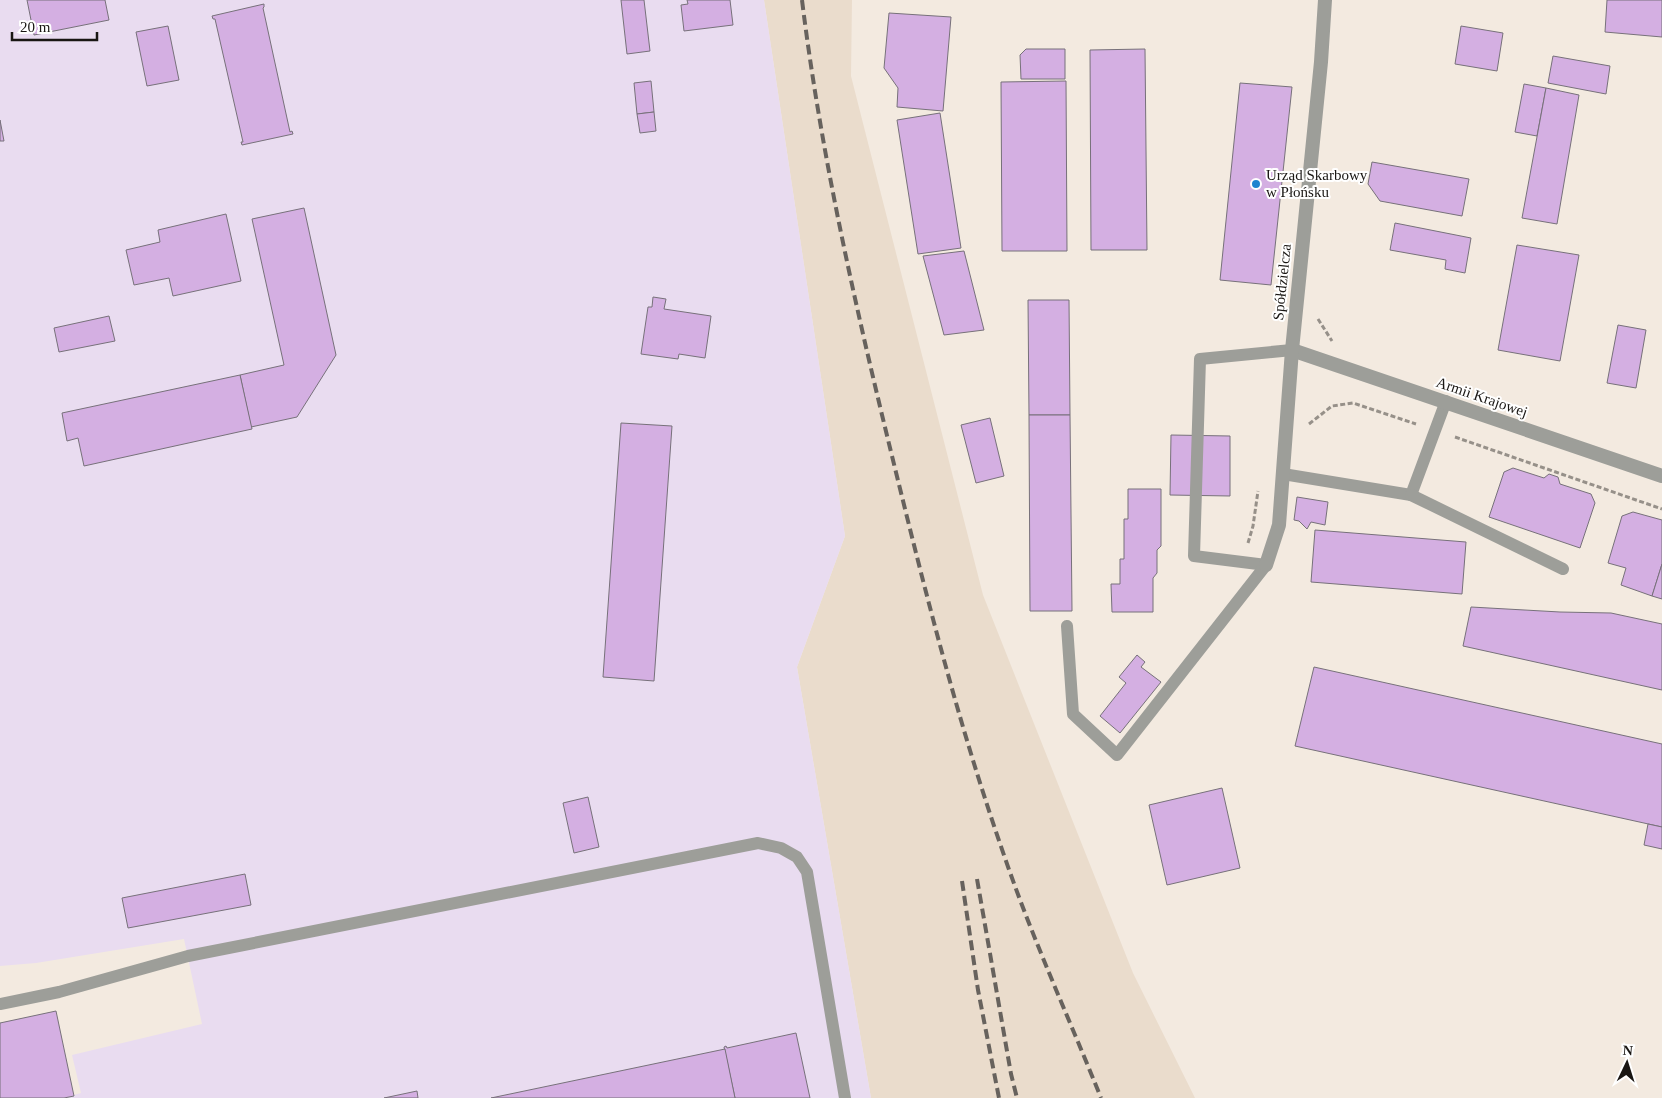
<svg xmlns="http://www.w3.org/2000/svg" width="1662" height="1098" font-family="Georgia,serif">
<rect width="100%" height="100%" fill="#f3eae0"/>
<!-- built -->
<path fill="#eadccc" d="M764 0H852L851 76 983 595 1133 973 1195 1098H871L797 667 845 536Z"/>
<!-- industrial -->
<path fill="#e9dcf0" d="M0 0H764L845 536 797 667 871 1098H64L81 1093 72 1055 202 1024 184 939 36 963 0 966Z"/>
<!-- building -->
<g fill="#d4afe2" stroke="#77717a">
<path d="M27 0H105L109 20 34 35Z"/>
<path d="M621 0H644L650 51 627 54Z"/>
<path d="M687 0H730L733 25 684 31 681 5 688 4Z"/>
<path d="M1607 0H1662V37L1605 32Z"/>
<path d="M264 4V7L263 8 290 132 292 131 293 134 242 145 241 142H243L215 19H213L212 16Z"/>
<path d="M889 13 951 17 943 111 897 107 898 88 884 68Z"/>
<path d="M168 26 179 80 147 86 136 32Z"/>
<path d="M1461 26 1503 33 1497 71 1455 64Z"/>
<path d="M1026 49H1065V79H1021L1020 55Z"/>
<path d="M1145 49 1147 250H1091L1090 50Z"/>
<path d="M1553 56 1610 66 1606 94 1548 83Z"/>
<path d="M651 81 654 112 637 114 634 83Z"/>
<path d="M1066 81 1067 251H1002L1001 82Z"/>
<path d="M1240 83 1292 87 1271 285 1220 280Z"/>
<path d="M1524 84 1546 88 1537 136 1515 132Z"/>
<path d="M1546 88 1579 95 1557 224 1522 218Z"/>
<path d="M654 112 656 131 640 133 637 114Z"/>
<path d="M940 113 961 248 918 254 897 120Z"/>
<path d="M0 120 4 141H0Z"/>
<path d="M1372 162 1469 179 1462 216 1380 201 1368 184Z"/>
<path d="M304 208 336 355 297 417 251 427 240 375 284 365 252 219Z"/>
<path d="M226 214 241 281 173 296 169 278 134 285 126 250 160 242 158 230Z"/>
<path d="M1395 223 1471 238 1465 273 1445 269 1446 260 1390 250Z"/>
<path d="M1517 245 1579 255 1560 361 1498 350Z"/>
<path d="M964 251 984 330 944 335 923 256Z"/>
<path d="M653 297 666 299 664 309 711 316 705 358 679 354 678 359 641 354 648 307H652Z"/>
<path d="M1028 300H1069L1070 415H1029Z"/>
<path d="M109 316 115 341 59 352 54 328Z"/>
<path d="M1618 325 1646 330 1636 388 1607 383Z"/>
<path d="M240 375 252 429 84 466 78 438 67 441 62 413Z"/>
<path d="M1029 415H1070L1072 611H1030Z"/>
<path d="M990 418 1004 476 976 483 961 425Z"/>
<path d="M621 423 672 426 654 681 603 677Z"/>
<path d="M1171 435 1230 436V496L1170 495Z"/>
<path d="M1513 468 1544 478 1549 474 1558 477 1560 484 1591 494 1595 503 1580 548 1489 517 1504 472Z"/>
<path d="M1128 489H1161V546L1157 550V573L1153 578V612H1112L1111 584H1120V559H1124V519H1128Z"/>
<path d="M1297 497 1328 502 1325 525 1311 522 1307 529 1299 521 1294 520Z"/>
<path d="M1633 512 1662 520V564L1652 596 1621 585 1626 568 1608 563 1622 516Z"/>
<path d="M1315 530 1466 542 1462 594 1311 582Z"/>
<path d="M1662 564V599L1652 596Z"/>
<path d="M1471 607 1560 612 1611 613 1662 624V690L1463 646Z"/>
<path d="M1137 655 1145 662 1141 667 1161 682 1120 733 1100 716 1126 683 1119 677Z"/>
<path d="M1314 667 1662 744V827L1295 746Z"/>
<path d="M1222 788 1240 868 1167 885 1149 805Z"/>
<path d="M588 797 599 847 574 853 563 803Z"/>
<path d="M1648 824 1662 827V849L1644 845Z"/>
<path d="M245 874 251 905 128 928 122 898Z"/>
<path d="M56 1011 74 1096 64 1098H0V1023Z"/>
<path d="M796 1033 810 1098H735L724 1047 726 1046 727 1048Z"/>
<path d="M725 1049 735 1098H491Z"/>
<path d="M417 1091 418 1098H384Z"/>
</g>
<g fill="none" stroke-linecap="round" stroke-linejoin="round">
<!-- path -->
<g stroke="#969089" stroke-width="3" stroke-dasharray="5 2.5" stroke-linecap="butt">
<path d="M1318 319 1332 341"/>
<path d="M1309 424 1332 406 1353 403 1416 424"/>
<path d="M1455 437 1662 509"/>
<path d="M1248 543 1253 526 1258 491"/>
</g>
<!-- service -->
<g stroke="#9d9e99" stroke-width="12">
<path d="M1283 474 1411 495 1446 401"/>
<path d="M1411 495 1563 569"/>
<path d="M1266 565 1194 556 1200 359 1292 350"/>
<path d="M1067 626 1073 714 1117 755 1266 565"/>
<path d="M0 1004 59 992 188 956 758 843 781 848 797 857 807 872 845 1098"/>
</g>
<!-- minor -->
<g stroke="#9d9e99" stroke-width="14">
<path d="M1292 350 1662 476"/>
<path d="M1266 565 1279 525 1292 350 1321 62 1325 0"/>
</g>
<!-- rail -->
<g stroke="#67625d" stroke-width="4" stroke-dasharray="10 5" stroke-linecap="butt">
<path d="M802 0C821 154 855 305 892 456 925 591 959 727 1005 858 1033 940 1069 1018 1101 1098"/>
<path d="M977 879 1011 1074 1017 1098"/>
<path d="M962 881 978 990 999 1098"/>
</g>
</g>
<!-- markers -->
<circle fill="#1d84cf" stroke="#fff" stroke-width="2" cx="1256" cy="184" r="5"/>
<g text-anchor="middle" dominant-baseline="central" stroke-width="4" stroke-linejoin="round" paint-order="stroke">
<!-- poi labels -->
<g font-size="15" fill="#191613" stroke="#fff" text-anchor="start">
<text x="1266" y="175">Urząd Skarbowy<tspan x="1266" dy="17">w Płońsku</tspan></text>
</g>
<!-- street labels -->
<g font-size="15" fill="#191613" stroke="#fff">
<text transform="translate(1282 282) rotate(-84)">Spółdzielcza</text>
<text transform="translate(1482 397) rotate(19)">Armii Krajowej</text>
</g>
</g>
<!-- north arrow -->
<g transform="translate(1627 1063) rotate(4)" stroke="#ffffff" stroke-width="4" paint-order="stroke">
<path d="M0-4L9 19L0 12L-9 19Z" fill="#191613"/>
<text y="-8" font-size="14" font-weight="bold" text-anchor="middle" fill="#191613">N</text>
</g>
<!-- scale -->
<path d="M12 32v8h85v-8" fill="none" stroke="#191613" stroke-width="2.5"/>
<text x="20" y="32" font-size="15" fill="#191613" stroke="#ffffff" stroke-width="4" paint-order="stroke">20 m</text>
</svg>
